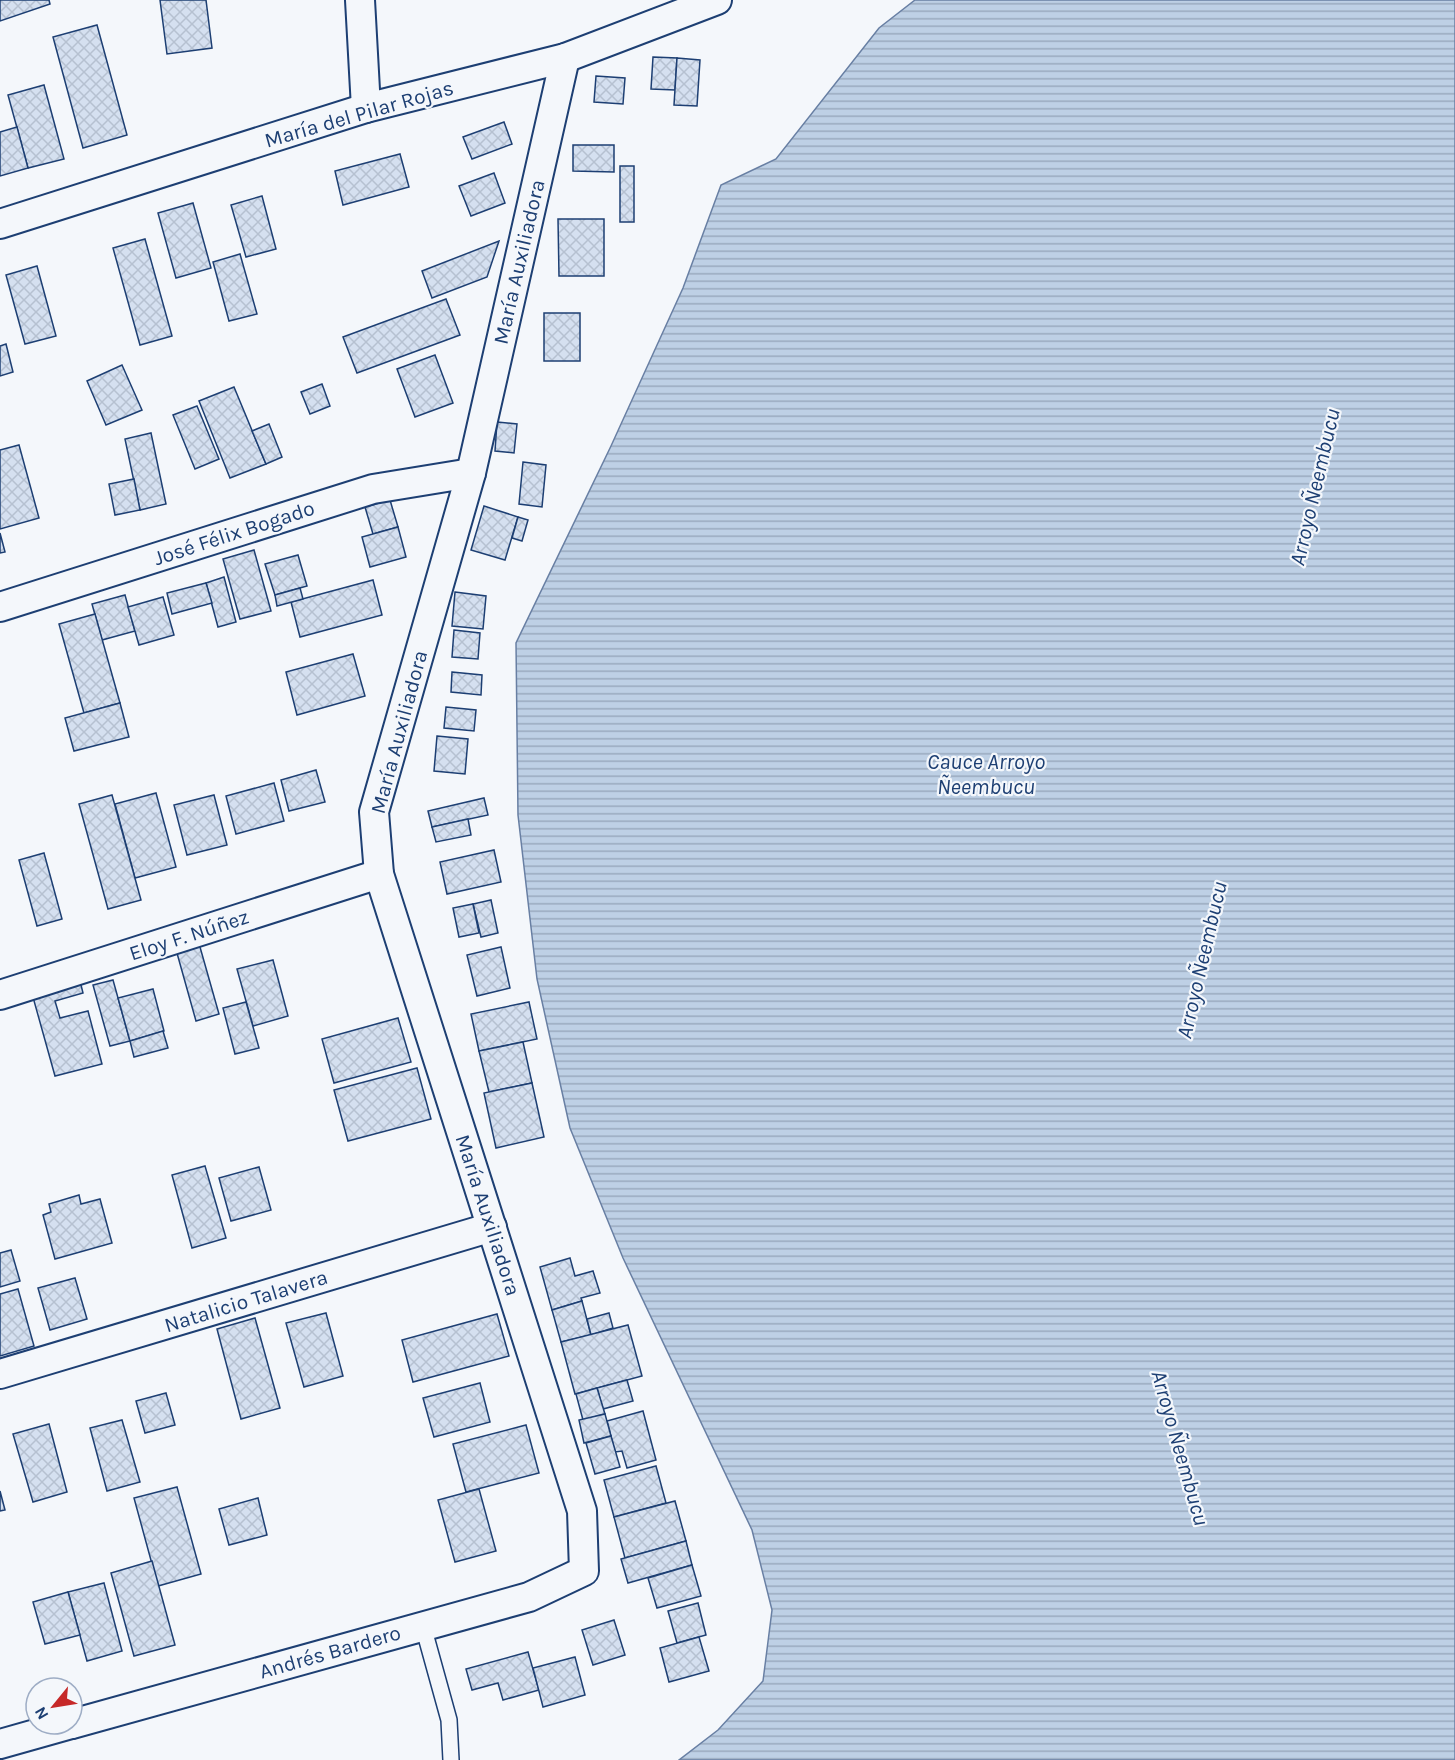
<svg xmlns="http://www.w3.org/2000/svg" width="1455" height="1760" font-family="Karla,sans-serif">
<defs>
<pattern id="water-rules" width="6" height="5" patternUnits="userSpaceOnUse" patternTransform="scale(1.5)"><rect width="6" height="5" fill="#bed0e5"/><path d="M0 2.5h6" fill="none" stroke="#9aaabe"/></pattern>
<pattern id="building-cross-hatch" width="8" height="8" patternUnits="userSpaceOnUse" patternTransform="scale(1.5)"><rect width="8" height="8" fill="#d5e0f0"/><path d="M0 0l8 8M0 8l8-8" fill="none" stroke="#b6c1d1"/></pattern>
</defs>
<rect width="100%" height="100%" fill="#f4f7fb"/>
<!-- water -->
<path fill="url(#water-rules)" stroke="#687fa3" stroke-width="1.5" d="M915 0H1455V1760H679L718 1730 763 1681 772 1610 752 1530 623 1258 570 1128 537 979 518 815 516 643 611 446 683 288 721 185 776 159 879 28Z"/>
<!-- building -->
<g fill="url(#building-cross-hatch)" stroke="#1d3f73" stroke-width="1.5">
<path d="M0 0H49L50 4 0 21Z"/>
<path d="M160 0H206L212 48 167 54Z"/>
<path d="M97 25 127 135 83 148 53 37Z"/>
<path d="M653 57 677 58 675 90 651 89Z"/>
<path d="M677 58 700 60 697 106 674 105Z"/>
<path d="M596 76 625 78 623 104 594 102Z"/>
<path d="M44 85 64 159 28 168 8 95Z"/>
<path d="M504 122 512 144 472 159 463 137Z"/>
<path d="M17 127 28 168 0 176V132Z"/>
<path d="M573 145H614V172L573 171Z"/>
<path d="M400 154 409 187 343 205 335 171Z"/>
<rect x="620" y="166" width="14" height="56"/>
<path d="M494 173 505 203 471 216 459 186Z"/>
<path d="M262 196 276 249 246 257 231 205Z"/>
<path d="M193 203 211 268 176 278 158 213Z"/>
<path d="M558 219H604V276H559Z"/>
<path d="M145 239 172 336 140 345 113 248Z"/>
<path d="M499 241 487 277 432 298 422 271Z"/>
<path d="M240 254 257 314 229 321 213 262Z"/>
<path d="M37 266 56 336 25 344 6 275Z"/>
<path d="M446 299 460 335 357 373 343 337Z"/>
<rect x="544" y="313" width="36" height="48"/>
<path d="M6 344 13 372 0 376V346Z"/>
<path d="M435 355 453 403 415 417 397 369Z"/>
<path d="M122 365 142 410 106 425 87 381Z"/>
<path d="M322 384 330 406 310 414 301 392Z"/>
<path d="M234 387 266 464 230 478 199 401Z"/>
<path d="M197 406 219 459 195 469 173 415Z"/>
<path d="M497 422 517 424 514 453 495 451Z"/>
<path d="M269 424 282 457 266 464 252 431Z"/>
<path d="M151 433 166 504 140 510 125 439Z"/>
<path d="M19 445 39 518 0 529V450Z"/>
<path d="M523 462 546 465 542 507 519 504Z"/>
<path d="M134 479 140 510 115 515 109 484Z"/>
<path d="M390 500 398 527 373 534 365 507Z"/>
<path d="M484 506 518 517 505 560 471 550Z"/>
<path d="M518 517 528 520 522 541 512 538Z"/>
<path d="M398 527 406 557 370 567 362 537Z"/>
<path d="M0 533 5 552 0 553Z"/>
<path d="M254 550 271 611 240 619 223 559Z"/>
<path d="M298 555 307 586 275 595 265 564Z"/>
<path d="M224 577 236 622 218 627 206 583Z"/>
<path d="M373 580 382 615 300 637 291 602Z"/>
<path d="M206 583 212 603 172 614 167 593Z"/>
<path d="M300 588 303 599 277 606 275 595Z"/>
<path d="M455 592 486 596 483 629 452 626Z"/>
<path d="M125 595 135 631 102 640 92 604Z"/>
<path d="M163 597 174 635 139 645 128 607Z"/>
<path d="M95 614 120 703 84 713 59 624Z"/>
<path d="M454 630 480 633 478 659 452 657Z"/>
<path d="M353 654 365 696 297 715 286 672Z"/>
<path d="M452 672 482 675 481 695 451 692Z"/>
<path d="M120 703 129 737 74 751 65 718Z"/>
<path d="M446 707 476 710 474 731 444 728Z"/>
<path d="M437 736 468 739 465 774 434 771Z"/>
<path d="M316 770 325 802 289 811 281 780Z"/>
<path d="M274 783 284 821 236 834 226 796Z"/>
<path d="M156 793 176 867 135 878 115 804Z"/>
<path d="M112 795 141 900 108 909 79 804Z"/>
<path d="M214 795 227 845 187 855 174 805Z"/>
<path d="M484 798 488 815 432 827 428 811Z"/>
<path d="M468 819 471 835 436 842 432 827Z"/>
<path d="M494 850 501 882 447 894 440 862Z"/>
<path d="M44 853 62 919 37 926 19 860Z"/>
<path d="M491 900 498 933 481 937 473 904Z"/>
<path d="M473 904 479 933 459 937 453 908Z"/>
<path d="M198 940 219 1014 196 1021 175 946Z"/>
<path d="M501 947 510 988 477 996 467 955Z"/>
<path d="M273 960 288 1016 253 1026 237 969Z"/>
<path d="M79 977 83 993 55 1001 60 1018 88 1011 102 1064 55 1076 31 990Z"/>
<path d="M113 980 130 1041 110 1046 93 985Z"/>
<path d="M153 989 164 1031 130 1041 118 998Z"/>
<path d="M246 1002 259 1048 235 1054 223 1008Z"/>
<path d="M529 1002 537 1039 479 1051 471 1014Z"/>
<path d="M398 1018 411 1062 334 1083 322 1039Z"/>
<path d="M163 1031 168 1048 134 1057 130 1041Z"/>
<path d="M523 1042 532 1083 489 1092 479 1051Z"/>
<path d="M417 1068 431 1119 348 1141 334 1090Z"/>
<path d="M532 1083 544 1137 496 1148 484 1093Z"/>
<path d="M205 1166 226 1238 192 1248 172 1175Z"/>
<path d="M259 1167 271 1210 231 1221 219 1178Z"/>
<path d="M79 1195 81 1204 100 1199 112 1243 55 1259 43 1215 51 1212 49 1204Z"/>
<path d="M11 1250 20 1281 0 1287V1253Z"/>
<path d="M570 1258 575 1276 593 1271 600 1293 581 1298 582 1301 552 1310 540 1267Z"/>
<path d="M75 1278 87 1319 50 1330 38 1288Z"/>
<path d="M18 1289 34 1346 0 1356V1294Z"/>
<path d="M582 1301 591 1335 561 1342 552 1310Z"/>
<path d="M326 1313 343 1376 304 1387 286 1323Z"/>
<path d="M609 1313 613 1328 591 1335 587 1319Z"/>
<path d="M497 1314 509 1356 413 1382 402 1340Z"/>
<path d="M255 1318 280 1408 241 1419 217 1329Z"/>
<path d="M628 1325 642 1376 575 1394 561 1342Z"/>
<path d="M627 1380 633 1401 603 1409 597 1388Z"/>
<path d="M480 1383 490 1422 434 1437 423 1398Z"/>
<path d="M597 1388 605 1414 583 1420 576 1394Z"/>
<path d="M166 1393 175 1425 145 1433 136 1401Z"/>
<path d="M643 1411 656 1460 627 1468 622 1451 615 1452 607 1421Z"/>
<path d="M605 1414 611 1436 584 1443 579 1420Z"/>
<path d="M122 1420 140 1482 107 1491 90 1428Z"/>
<path d="M49 1424 67 1492 33 1502 13 1434Z"/>
<path d="M526 1425 539 1473 466 1492 453 1444Z"/>
<path d="M611 1436 620 1467 595 1474 586 1443Z"/>
<path d="M656 1466 666 1503 614 1517 604 1480Z"/>
<path d="M177 1487 201 1574 158 1586 134 1498Z"/>
<path d="M479 1489 496 1551 455 1562 438 1500Z"/>
<path d="M0 1491 5 1510 0 1511Z"/>
<path d="M258 1498 267 1535 229 1545 219 1509Z"/>
<path d="M675 1501 686 1541 625 1558 614 1517Z"/>
<path d="M686 1541 692 1565 628 1583 621 1559Z"/>
<path d="M152 1561 175 1645 134 1656 111 1573Z"/>
<path d="M692 1565 701 1596 657 1608 648 1578Z"/>
<path d="M104 1583 122 1651 87 1661 68 1592Z"/>
<path d="M68 1592 80 1635 45 1644 33 1602Z"/>
<path d="M698 1603 706 1635 677 1643 668 1611Z"/>
<path d="M614 1620 625 1655 593 1665 582 1630Z"/>
<path d="M699 1637 709 1671 669 1682 660 1648Z"/>
<path d="M528 1652 539 1690 503 1700 498 1683 472 1690 466 1669Z"/>
<path d="M575 1657 585 1695 543 1707 533 1668Z"/>
</g>
<g fill="none" stroke-linecap="round" stroke-linejoin="round">
<!-- service casing -->
<g stroke="#1d3f73" stroke-width="18">
<path id="service" d="M423 1626 449 1720 451 1760"/>
</g>
<!-- minor casing -->
<g stroke="#1d3f73" stroke-width="32">
<g id="minor">
<path d="M360 0 366 108"/>
<path d="M0 224 366 108 565 58 717 0"/>
<path d="M0 607 373 489 471 473"/>
<path d="M0 995 379 874"/>
<path d="M0 1374 492 1227"/>
<path d="M72 1724 529 1597 584 1571 582 1511 379 874 374 812 471 473 565 58"/>
<path d="M0 1744 71 1724"/>
</g>
</g>
<!-- service -->
<use href="#service" stroke="#f4f7fb" stroke-width="15"/>
<!-- minor -->
<use href="#minor" stroke="#f4f7fb" stroke-width="28"/>
</g>
<g text-anchor="middle" dominant-baseline="central" stroke-width="4.5" stroke-linejoin="round" paint-order="stroke">
<!-- street labels -->
<g font-size="21" fill="#1d3f73" stroke="#f4f7fb">
<text transform="translate(359 114) rotate(-16)">María del Pilar Rojas</text>
<text transform="translate(519 262) rotate(-77)">María Auxiliadora</text>
<text transform="translate(234 533) rotate(-18)">José Félix Bogado</text>
<text transform="translate(399 732) rotate(-75)">María Auxiliadora</text>
<text transform="translate(189 935) rotate(-18)">Eloy F. Núñez</text>
<text transform="translate(488 1215) rotate(72)">María Auxiliadora</text>
<text transform="translate(246 1301) rotate(-17)">Natalicio Talavera</text>
<text transform="translate(330 1652) rotate(-16)">Andrés Bardero</text>
</g>
<!-- water labels -->
<g font-size="22" font-style="italic" fill="#1d3f73" stroke="#f4f7fb">
<text transform="translate(1315 487) rotate(-77)">Arroyo Ñeembucu</text>
<text x="986" y="762">Cauce Arroyo<tspan x="986" dy="25">Ñeembucu</tspan></text>
<text transform="translate(1202 960) rotate(-77)">Arroyo Ñeembucu</text>
<text transform="translate(1180 1448) rotate(74)">Arroyo Ñeembucu</text>
</g>
</g>
<!-- north arrow -->
<g transform="translate(54 1706) rotate(240)"><circle r="28" fill="#f4f7fb" stroke="#9eadc5" stroke-width="1.5"/>
<path d="M0-4.5L10 22L0 15L-10 22Z" fill="#c62828"/>
<text y="-9" font-size="16" font-weight="bold" text-anchor="middle" fill="#1d3f73">N</text>
</g>
</svg>
